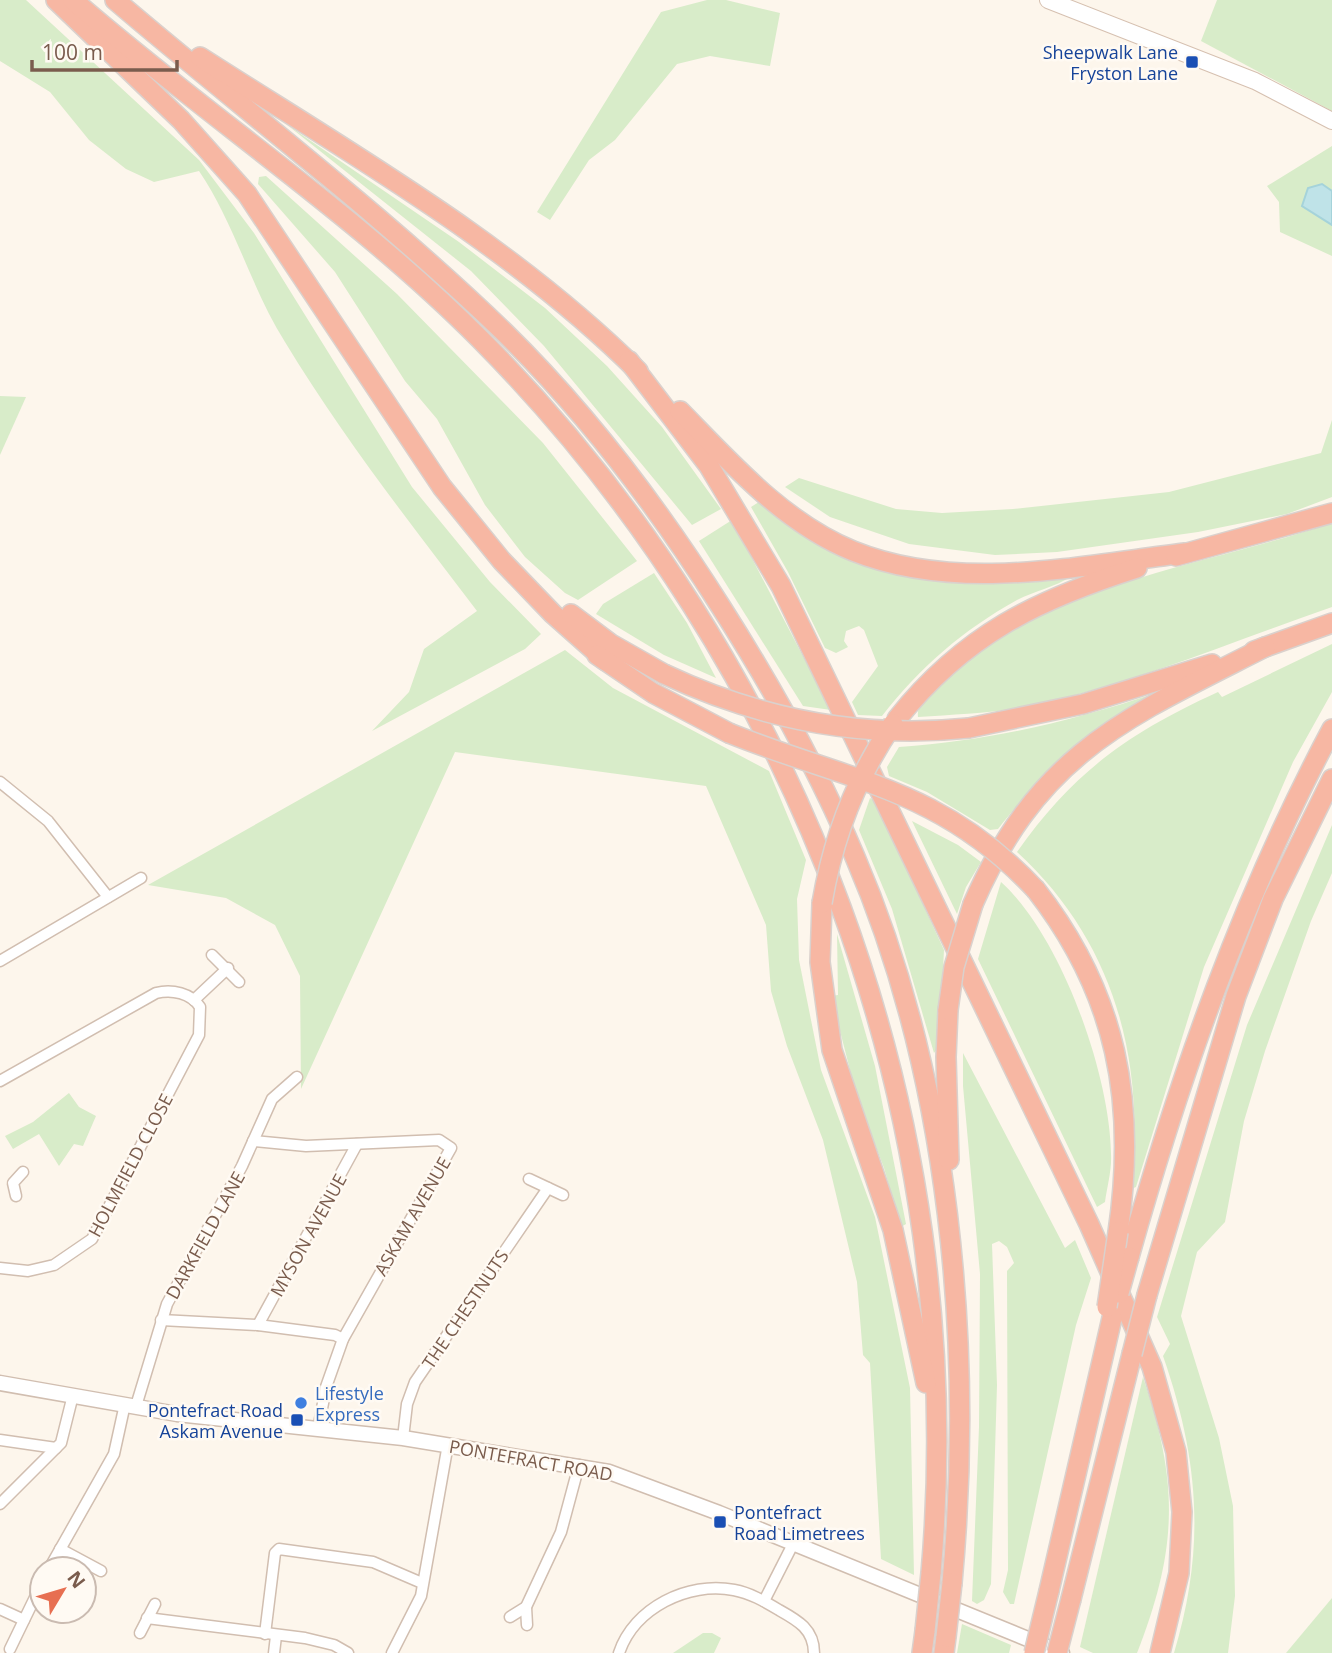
<svg xmlns="http://www.w3.org/2000/svg" width="1332" height="1653" font-family="'Open Sans',sans-serif">
<rect width="100%" height="100%" fill="#fdf6ec"/>
<!-- green -->
<g fill="#d8ecc9">
<path d="M0 0H26L199 160 254 233 412 487 490 582 541 634 525 649 372 731 409 692 424 649 477 611C410 523 342 436 285 342 251 288 235 224 199 171L154 182 126 169 89 140 50 92 0 61Z"/>
<path d="M707 0H726L780 13 770 66 710 56 677 64 615 140 589 160 550 220 537 212 661 12Z"/>
<path d="M1217 0H1332V111L1201 41Z"/>
<path d="M286 124 459 242 545 308 607 366 662 427 721 509 692 525 544 346 471 271Z"/>
<path d="M1332 146V191L1322 184 1303 206 1332 225V256L1280 232 1279 202 1267 186Z"/>
<path d="M266 176 397 294 543 443 637 561 578 600 565 593 525 557 485 505 437 419 405 381 335 272 258 184 259 177Z"/>
<path d="M0 396 26 397 0 455Z"/>
<path d="M1332 420V497L1287 514 1198 532 1057 552 995 555 909 544 830 517 785 487 799 478 896 509 942 513 1013 509 1169 492 1321 453Z"/>
<path d="M762 500 846 554 1072 576C1055 587 1035 591 1017 600 963 630 920 667 882 716L858 715 852 702 878 666 864 630 859 626 846 631 844 641 848 647 836 653 825 648 788 572 751 507Z"/>
<path d="M732 520 831 710 803 706 699 541Z"/>
<path d="M1332 523V607C1237 640 1142 680 1044 703 1003 713 960 714 918 717 916 703 932 693 942 684 1047 582 1199 568 1332 523Z"/>
<path d="M654 573 687 623 716 678 664 655 596 614 603 604Z"/>
<path d="M1332 644V692L1293 762 1204 967 1136 1187 1131 1189C1146 1060 1114 941 1017 852 1074 771 1129 733 1218 692L1222 697Z"/>
<path d="M565 650 613 688 769 771 806 860 797 899 799 960 821 1070 875 1217 910 1388 914 1575 881 1559 870 1363 863 1355 857 1282 823 1140 787 1046 771 991 766 925 706 786 455 752 301 1089 300 976 275 925 226 898 148 885Z"/>
<path d="M1159 692C1089 731 1048 765 998 829L990 830 927 792 889 776 887 767 899 747C994 740 1069 722 1159 692Z"/>
<path d="M870 798 876 802 944 950 939 1046 934 1053 892 909 859 830Z"/>
<path d="M912 821 958 845 981 862 966 887 957 914Z"/>
<path d="M1332 825V873L1311 921 1265 1051 1244 1121 1225 1222 1197 1252 1181 1316 1219 1438 1233 1506 1235 1596 1228 1653H1174C1206 1547 1199 1459 1163 1356L1170 1344 1157 1317 1247 1025Z"/>
<path d="M1001 882C1061 936 1110 1074 1111 1154 1112 1170 1107 1187 1105 1202L1097 1207 978 959Z"/>
<path d="M837 934 875 1066 906 1224 901 1227 884 1168 857 1097 831 996 838 995Z"/>
<path d="M963 1053 1065 1248 1075 1240 1091 1278 1076 1325 1014 1604H1010L1003 1592 1008 1570 1007 1271 1014 1263 1007 1247 999 1241 992 1244 997 1385 991 1584 984 1600 977 1604 972 1601 979 1427 980 1274 963 1086Z"/>
<path d="M69 1093 79 1107 96 1116 83 1146 74 1144 59 1166 39 1134 13 1149 5 1136 33 1122Z"/>
<path d="M1143 1377C1179 1484 1178 1548 1137 1653H1093L1080 1647Z"/>
<path d="M1332 1598V1653H1286Z"/>
<path d="M962 1624 1011 1645 1009 1653H957Z"/>
<path d="M703 1633H712L721 1638 714 1653H673Z"/>
</g>
<!-- water -->
<path fill="#bfe3e8" stroke="#a5d3da" stroke-width="2" d="M1322 184 1332 191V225L1302 206 1308 188Z"/>
<g fill="none" stroke-linecap="round" stroke-linejoin="round">
<!-- minor casing -->
<g stroke="#d1beb0" stroke-width="13">
<g id="minor">
<path d="M0 782 48 821 108 897"/>
<path d="M212 955 239 982"/>
<path d="M0 961 141 878"/>
<path d="M194 1000 228 968"/>
<path d="M0 1081 156 993C172 989 191 993 200 1007L199 1035 92 1239 54 1265 28 1271 0 1268"/>
<path d="M253 1141 306 1146 439 1140 451 1148 343 1339 326 1387 318 1430"/>
<path d="M529 1179 563 1195"/>
<path d="M16 1196 13 1183 23 1172"/>
<path d="M161 1320 258 1325 335 1335 343 1339"/>
<path d="M258 1325 357 1144"/>
<path d="M136 1406 167 1304 242 1166 272 1099 297 1077"/>
<path d="M403 1438 407 1404 415 1382 548 1188"/>
<path d="M0 1440 56 1448"/>
<path d="M0 1504 61 1443 73 1395"/>
<path d="M60 1549 101 1571"/>
<path d="M49 1569 114 1454 125 1404"/>
<path d="M764 1601 793 1544"/>
<path d="M0 1609 24 1620"/>
<path d="M510 1617 526 1607"/>
<path d="M147 1618 305 1638 334 1645 348 1653"/>
<path d="M527 1625 526 1607 561 1532 579 1465"/>
<path d="M140 1633 155 1604"/>
<path d="M265 1634 275 1553 279 1549 373 1562 422 1583"/>
<path d="M10 1649 42 1583"/>
<path d="M274 1653 276 1636"/>
<path d="M392 1653 421 1596 448 1444"/>
<path d="M619 1653C634 1608 688 1581 734 1590 750 1593 764 1601 779 1610 797 1620 814 1629 814 1653"/>
</g>
</g>
<!-- tertiary casing -->
<g stroke="#d1beb0" stroke-width="17">
<path id="tertiary" d="M0 1383 177 1414 403 1438 609 1472 719 1513 1062 1653"/>
</g>
<!-- secondary casing -->
<g stroke="#d6c0b0" stroke-width="18">
<path id="secondary" d="M1048 0 1255 81 1332 121"/>
</g>
<!-- motorway casing -->
<g stroke="#dad1cd" stroke-width="22">
<g id="motorway">
<path d="M56 0 181 120 247 194 442 487 502 561 553 614 606 661"/>
<path d="M73 0C206 116 356 214 480 339 801 663 971 1118 931 1573"/>
<path d="M115 0C245 111 381 213 504 332 587 413 659 509 721 607 772 687 818 769 855 857 950 1078 974 1346 952 1583"/>
<path d="M200 57C351 154 510 244 638 371"/>
<path d="M629 361 709 466 781 586 1089 1224 1152 1367 1176 1452 1182 1512 1179 1573 1160 1653"/>
<path d="M680 411C731 463 784 523 853 551 957 593 1078 566 1185 553"/>
<path d="M1176 556 1332 513"/>
<path d="M571 614 611 644 664 674"/>
<path d="M1254 651 1332 623"/>
<path d="M597 655 653 693 729 733"/>
<path d="M897 719C964 635 1036 600 1137 568"/>
<path d="M969 728 1083 704 1212 664"/>
<path d="M1036 890C1117 994 1137 1102 1118 1232"/>
<path d="M822 903 820 962 832 1050 893 1230 926 1383"/>
<path d="M973 904C1039 752 1126 718 1265 647"/>
<path d="M948 1010 946 1057 949 1160"/>
<path d="M1129 1257C1180 1075 1243 896 1332 729"/>
<path d="M1147 1295 1236 996 1273 899 1332 779"/>
<path d="M1049 1591 1112 1318"/>
<path d="M1071 1599 1132 1354"/>
<path d="M922 1653 925 1631"/>
<path d="M944 1653 946 1637"/>
</g>
</g>
<!-- minor -->
<use href="#minor" stroke="#fff" stroke-width="10"/>
<!-- tertiary -->
<use href="#tertiary" stroke="#fff" stroke-width="14"/>
<!-- secondary -->
<use href="#secondary" stroke="#fff" stroke-width="16"/>
<!-- motorway -->
<use href="#motorway" stroke="#f7b7a3" stroke-width="19"/>
<!-- motorway-bridge casing -->
<g stroke="#dad1cd" stroke-width="22" stroke-linecap="butt">
<g id="motorway-bridge">
<path d="M664 674C762 720 862 739 969 728"/>
<path d="M729 733C850 782 940 787 1036 890"/>
<path d="M822 903C833 838 855 779 893 724"/>
<path d="M948 1010 954 967 973 904"/>
<path d="M1119 1293 1129 1257"/>
<path d="M1107 1307 1118 1232"/>
<path d="M1132 1354 1147 1295"/>
<path d="M925 1631 931 1573"/>
<path d="M946 1637 952 1583"/>
<path d="M1034 1653 1049 1591"/>
<path d="M1057 1653 1071 1599"/>
</g>
</g>
<!-- motorway-bridge -->
<use href="#motorway-bridge" stroke="#f7b7a3" stroke-width="19"/>
</g>
<!-- markers -->
<g fill="#1a4fb4" stroke="#fffaf3" stroke-width="2.5">
<rect x="1185" y="55" width="14" height="14" rx="3.5"/>
<rect x="290" y="1413" width="14" height="14" rx="3.5"/>
<rect x="713" y="1515" width="14" height="14" rx="3.5"/>
</g>
<circle fill="#3f7fe0" stroke="#fffaf3" stroke-width="2.5" cx="301" cy="1403" r="7"/>
<g text-anchor="middle" dominant-baseline="central" stroke-width="5" stroke-linejoin="round" paint-order="stroke">
<!-- transit labels -->
<g font-size="18" fill="#164399" stroke="#fffaf3" text-anchor="end">
<text x="1178" y="52">Sheepwalk Lane<tspan x="1178" dy="21">Fryston Lane</tspan></text>
<text x="283" y="1410">Pontefract Road<tspan x="283" dy="21">Askam Avenue</tspan></text>
<text x="734" y="1512" text-anchor="start">Pontefract<tspan x="734" dy="21">Road Limetrees</tspan></text>
</g>
<!-- street labels -->
<g font-size="18" fill="#7a5c4d" stroke="#fffaf3">
<text transform="translate(130 1165) rotate(-62)">HOLMFIELD CLOSE</text>
<text transform="translate(412 1216) rotate(-60)">ASKAM AVENUE</text>
<text transform="translate(205 1235) rotate(-61)">DARKFIELD LANE</text>
<text transform="translate(308 1235) rotate(-61)">MYSON AVENUE</text>
<text transform="translate(465 1309) rotate(-56)">THE CHESTNUTS</text>
<text transform="translate(531 1460) rotate(10)">PONTEFRACT ROAD</text>
</g>
<!-- shop labels -->
<g font-size="18" fill="#366cbe" stroke="#fffaf3" text-anchor="start">
<text x="315" y="1393">Lifestyle<tspan x="315" dy="21">Express</tspan></text>
</g>
</g>
<!-- north arrow -->
<g transform="translate(63 1590) rotate(52)"><circle r="33" fill="#fffaf3" stroke="#cabbb1" stroke-width="2"/>
<path d="M0-5L12 26L0 18L-12 26Z" fill="#e76f51"/>
<text y="-10" font-size="19" font-weight="bold" text-anchor="middle" fill="#7a5c4d">N</text>
</g>
<!-- scale -->
<path d="M32 60v10h145v-10" fill="none" stroke="#7a5c4d" stroke-width="3.5"/>
<text x="42" y="60" font-size="21" fill="#7a5c4d" stroke="#fffaf3" stroke-width="5" paint-order="stroke">100 m</text>
</svg>
